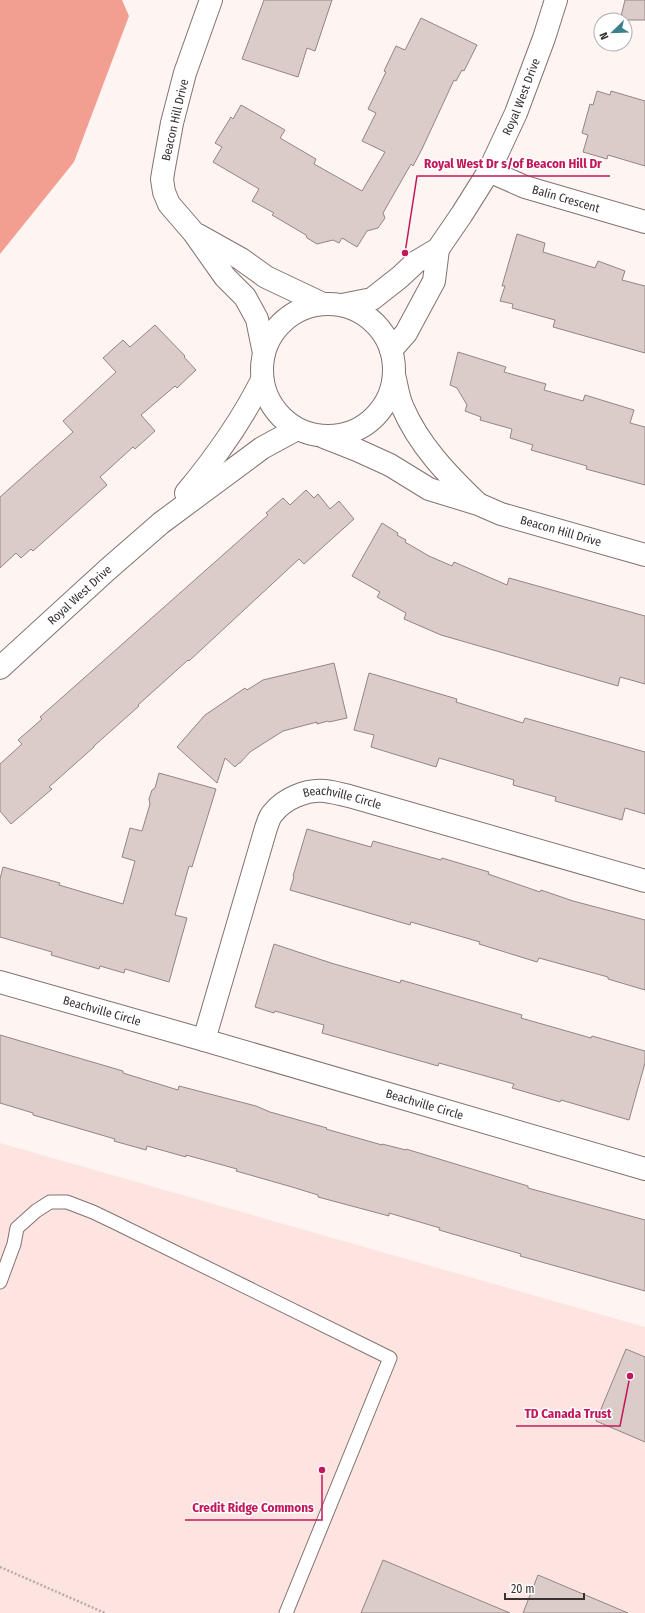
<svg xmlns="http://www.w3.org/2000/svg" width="645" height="1613" font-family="'Fira Sans Condensed',sans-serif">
<rect width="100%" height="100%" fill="#fef4f2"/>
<!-- built -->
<path fill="#fee4e0" d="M0 1143 645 1327V1613H0Z"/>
<!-- forest -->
<path fill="#f29e91" d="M0 0H122L129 16 74 162 0 254Z"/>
<!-- building -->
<g fill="#dcccc9" stroke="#948582">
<path d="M264 0H332L315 51 307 48 298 77 242 59Z"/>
<path d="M625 0H645V20H620Z"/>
<path d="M421 18 477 45 464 71 462 70 456 81 454 80 422 149 413 166 411 164 383 213 385 218 378 228 367 231 357 247 342 238 339 243 333 240 317 244 307 238 306 235 272 215 274 213 252 201 259 189 213 162 222 147 215 143 231 117 233 119 241 105 285 130 280 138 316 159 314 164 362 191 385 152 362 141 376 113 368 109 386 72 384 71 396 46 405 50Z"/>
<path d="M597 91 610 95 611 91 645 101V166L608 155 607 159 583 152 588 135 582 133 590 104 593 105Z"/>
<path d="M517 234 545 243 543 252 595 268 598 261 625 271 622 280 645 286V353L553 327 555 320 512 308 513 304 500 301 505 286H502Z"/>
<path d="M155 325 185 356 184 357 196 370 177 388 175 386 141 415 155 431 135 449 133 447 100 477 107 485 33 551 31 549 21 558 16 553 0 568V497L73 432 63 421 116 372 103 358 123 340 130 347Z"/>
<path d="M458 352 506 367 504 372 546 384 544 390 583 401 585 395 634 410 630 423 645 427V485L586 469 587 466 531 450 533 445 510 438 512 429 480 420 481 417 465 411 467 405 457 388 450 385Z"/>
<path d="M306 490 314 498 318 494 330 509 339 501 354 519 304 564 299 559 189 661 188 660 138 705 139 706 94 746V747L49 787 52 789 11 824 0 811V764L22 744 18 740 42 719 40 717 268 515 266 513 283 498 290 505Z"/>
<path d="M382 523 398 533 397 535 406 540 405 542 429 556 452 566 454 562 507 585 509 578 645 616V684L620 677 618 686 441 635 404 619 406 613 377 597 380 592 352 576Z"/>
<path d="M334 663 347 718 329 722 328 721 317 724V722L283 731 250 752 240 763H239L235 767 225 758 217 783 177 747 205 715 245 688 247 690 263 680Z"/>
<path d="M369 673 457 699 456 702 523 723 525 718 645 752V814L625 808 622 820 555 801 556 797 513 785 514 780 439 758 436 767 371 747 374 735 354 730Z"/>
<path d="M159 773 216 789 192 867 189 866 175 915 187 918 169 982 125 969 124 973 100 966 99 969 51 955 52 952 0 937V879L3 867 60 883 59 885 123 904 135 861 122 857 130 828 142 831 150 804 149 799 152 790 155 788Z"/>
<path d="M307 829 371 847 373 841 441 860 442 858 489 872 488 874 540 892 541 890 573 901 645 920V990L608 979V977L539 958 537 962 479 944 480 942 411 922 410 925 290 890 294 877 293 876Z"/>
<path d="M274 944 331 963 400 983 401 980 522 1015 521 1018 591 1038 592 1036 645 1051V1063L629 1120 561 1100 560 1102 512 1088 514 1084 439 1063 438 1066 322 1033 324 1025 275 1011 274 1013 255 1007Z"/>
<path d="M0 1035 123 1071V1073L178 1090 179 1086 256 1106 270 1112 327 1128 326 1129 382 1145V1144L406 1150V1149L528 1186V1188L645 1220V1291L520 1256 521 1254 439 1230 440 1228 389 1213V1216L318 1197V1195L292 1187 236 1171 237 1169 186 1155V1157L147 1146 146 1150 114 1141 115 1139 33 1115V1113L0 1103Z"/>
<path d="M626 1349 645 1357V1442L596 1421Z"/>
<path d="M383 1560 510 1613H361Z"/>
<path d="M538 1575 628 1613H523Z"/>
</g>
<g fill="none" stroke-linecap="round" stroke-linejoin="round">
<!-- service casing -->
<g stroke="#817370" stroke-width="15">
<path id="service" d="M0 1282 14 1244 17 1228 36 1211 50 1202H67L93 1212 116 1223 390 1358 286 1613"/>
</g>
<!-- minor casing -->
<g stroke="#817370" stroke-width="24">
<g id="minor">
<path d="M211 0 185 73 172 123 164 167 162 179 164 192 169 204 194 233 225 277 245 297 257 319 264 353"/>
<path id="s1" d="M489 171 525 187 645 222"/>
<path d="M198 235 241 259 266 277 323 304"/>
<path d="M394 375C397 386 398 398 403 408 419 445 447 474 476 502"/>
<path id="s2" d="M324 437 357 450 390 465 429 489 478 504 501 514 645 555"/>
<path id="s3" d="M0 982 204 1040 645 1169"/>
<path id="s4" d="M204 1040 266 828C268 823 269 817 273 813 284 799 306 789 325 791 333 792 341 794 349 796L645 881"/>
</g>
</g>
<!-- tertiary casing -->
<g stroke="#817370" stroke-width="24">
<g id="tertiary">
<circle cx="328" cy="370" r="66"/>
<path id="s5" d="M342 305 372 299 400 277 416 262 438 249 462 214 489 171 516 113 544 38 556 0"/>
<path d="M391 350 406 333 434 281 438 249"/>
<path d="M186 493C216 457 241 422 262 380"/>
<path id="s6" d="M0 668 107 570 161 523 262 448 297 429"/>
</g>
</g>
<!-- path -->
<path stroke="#b5acab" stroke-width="2.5" stroke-dasharray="2 2" stroke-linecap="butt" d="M0 1567 105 1613"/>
<!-- service -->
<use href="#service" stroke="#fff" stroke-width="13"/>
<!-- minor -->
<use href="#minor" stroke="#fff" stroke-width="22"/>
<!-- tertiary -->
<use href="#tertiary" stroke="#fff" stroke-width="22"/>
</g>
<g text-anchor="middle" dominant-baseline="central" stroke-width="3" stroke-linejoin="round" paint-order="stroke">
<!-- street labels -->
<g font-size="12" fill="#373130" stroke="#fff">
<text stroke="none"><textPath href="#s5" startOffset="288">Royal West Drive</textPath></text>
<text transform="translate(175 120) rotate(-77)">Beacon Hill Drive</text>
<text stroke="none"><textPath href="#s1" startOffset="82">Balin Crescent</textPath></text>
<text stroke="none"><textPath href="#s2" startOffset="256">Beacon Hill Drive</textPath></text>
<text stroke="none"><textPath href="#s6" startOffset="108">Royal West Drive</textPath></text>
<text stroke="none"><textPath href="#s4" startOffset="314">Beachville Circle</textPath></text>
<text stroke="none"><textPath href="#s3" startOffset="106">Beachville Circle</textPath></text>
<text stroke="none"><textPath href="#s3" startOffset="442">Beachville Circle</textPath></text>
</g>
</g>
<!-- callouts -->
<path fill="none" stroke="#c2185b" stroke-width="1.5" d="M405 253L417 176H610M630 1376L620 1426H516M322 1470L322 1520H185"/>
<g fill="#c2185b" stroke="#fff" stroke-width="1.5">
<circle cx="405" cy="253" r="4"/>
<circle cx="630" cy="1376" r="4"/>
<circle cx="322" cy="1470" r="4"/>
</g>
<g font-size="13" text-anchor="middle" font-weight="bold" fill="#c2185b" stroke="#fff" stroke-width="3" stroke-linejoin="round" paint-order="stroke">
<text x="513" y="168">Royal West Dr s/of Beacon Hill Dr</text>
<text x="568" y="1418">TD Canada Trust</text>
<text x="253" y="1512">Credit Ridge Commons</text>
</g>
<!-- north arrow -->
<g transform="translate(613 32) rotate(247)"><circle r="19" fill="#ffffff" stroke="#afadac"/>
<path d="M0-3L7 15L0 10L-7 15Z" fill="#3b818c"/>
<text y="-6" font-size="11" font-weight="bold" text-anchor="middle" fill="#373130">N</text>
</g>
<!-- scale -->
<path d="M505 1593v6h79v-6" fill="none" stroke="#373130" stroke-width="2"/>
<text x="511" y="1593" font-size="12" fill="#373130" stroke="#ffffff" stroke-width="3" paint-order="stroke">20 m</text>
</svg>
